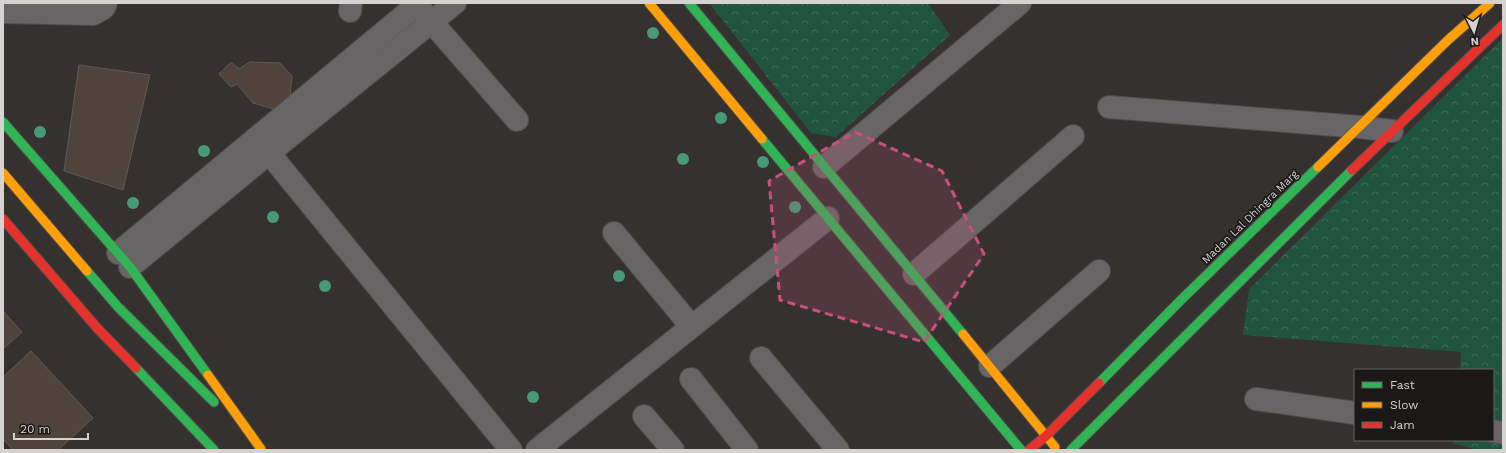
<svg xmlns="http://www.w3.org/2000/svg" width="1506" height="453" font-family="'Work Sans',sans-serif">
<defs>
<pattern id="forest-crowns" width="20" height="18" patternUnits="userSpaceOnUse"><rect width="20" height="18" fill="#20543e"/><path d="M2 6a3 3 0 1 1 6 0M12 15a3 3 0 1 1 6 0" fill="none" stroke="#406c59"/></pattern>
</defs>
<rect width="100%" height="100%" fill="#34312f"/>
<!-- forest -->
<g fill="url(#forest-crowns)">
<path d="M709 3H928L950 35 836 137 811 133Z"/>
<path d="M1503 38V450H1478L1453 443 1454 440H1493V370H1460L1461 352 1243 335 1249 289Z"/>
</g>
<!-- building -->
<g fill="#50433c" stroke="#5d5b5a">
<path d="M231 62 239 69 250 62 280 63 292 76 290 96 274 109 253 103 237 84 231 87 219 74Z"/>
<path d="M79 65 150 75 123 190 64 171Z"/>
<path d="M3 311 22 332 3 349Z"/>
<path d="M31 351 93 418 58 450H13L3 439V377Z"/>
</g>
<g fill="none" stroke-linecap="round" stroke-linejoin="round">
<!-- street casing -->
<g stroke="#504e4c" stroke-width="24">
<g id="street">
<path d="M350 11 351 3"/>
<path d="M3 12 93 14 104 8 106 3"/>
<path d="M423 12 517 120"/>
<path d="M1109 107 1360 127 1392 131"/>
<path d="M255 139 269 153 511 450"/>
<path d="M824 167 1020 3"/>
<path d="M614 233 691 326"/>
<path d="M118 253 419 3"/>
<path d="M130 267 269 153 455 3"/>
<path d="M914 274 1073 136"/>
<path d="M761 358 838 450"/>
<path d="M990 366 1099 271"/>
<path d="M691 379 747 450"/>
<path d="M1256 399 1355 413"/>
<path d="M644 416 673 450"/>
<path d="M1493 431 1503 433"/>
<path d="M537 450 828 218"/>
</g>
</g>
<!-- fast casing -->
<g stroke="#504e4c" stroke-width="11">
<g id="fast">
<path d="M689 3 963 334"/>
<path d="M3 122 130 267 208 375"/>
<path d="M762 139 1021 450"/>
<path d="M87 271 118 307 214 402"/>
<path d="M136 368 214 450"/>
<path d="M1099 383 1182 299 1318 167"/>
<path d="M1071 450 1352 170"/>
</g>
</g>
<!-- slow casing -->
<g stroke="#504e4c" stroke-width="11">
<g id="slow">
<path d="M649 3 762 139"/>
<path d="M1318 167 1448 40 1490 3"/>
<path d="M3 173 87 271"/>
<path d="M963 334 1055 447"/>
<path d="M208 375 261 449"/>
</g>
</g>
<!-- jam casing -->
<g stroke="#504e4c" stroke-width="11">
<g id="jam">
<path d="M1352 170 1503 25"/>
<path d="M3 219 98 329 136 368"/>
<path d="M1029 450 1046 436 1099 383"/>
</g>
</g>
<!-- street -->
<use href="#street" stroke="#676565" stroke-width="22"/>
<!-- fast -->
<use href="#fast" stroke="#30b455" stroke-width="9"/>
<!-- slow -->
<use href="#slow" stroke="#ff9f0a" stroke-width="9"/>
<!-- jam -->
<use href="#jam" stroke="#e5322d" stroke-width="9"/>
</g>
<!-- trees -->
<g fill="#489975">
<circle cx="653" cy="33" r="6"/>
<circle cx="721" cy="118" r="6"/>
<circle cx="40" cy="132" r="6"/>
<circle cx="204" cy="151" r="6"/>
<circle cx="683" cy="159" r="6"/>
<circle cx="763" cy="162" r="6"/>
<circle cx="133" cy="203" r="6"/>
<circle cx="795" cy="207" r="6"/>
<circle cx="273" cy="217" r="6"/>
<circle cx="619" cy="276" r="6"/>
<circle cx="325" cy="286" r="6"/>
<circle cx="533" cy="397" r="6"/>
</g>
<!-- marked area -->
<path fill="#c8507e" fill-opacity="0.2" stroke="#c8507e" stroke-width="3" stroke-dasharray="8 5" stroke-linejoin="round" d="M855 132 942 171 984 254 924 342 780 300 769 181Z"/>
<g text-anchor="middle" dominant-baseline="central" stroke-width="3.5" stroke-linejoin="round" paint-order="stroke">
<!-- street labels -->
<g font-size="11" fill="#d5d2d0" stroke="#1b1918">
<text transform="translate(1250 217) rotate(-44)">Madan Lal Dhingra Marg</text>
</g>
</g>
<!-- border -->
<rect width="1506" height="453" fill="none" stroke="#d5d2d0" stroke-width="8"/>
<!-- legend -->
<rect x="1354" y="369" width="140" height="72" fill="#1b1918" stroke="#656362"/>
<rect x="1362" y="382" width="20" height="6" fill="#30b455" stroke="#656362"/>
<text x="1390" y="389" font-size="12" fill="#d5d2d0">Fast</text>
<rect x="1362" y="402" width="20" height="6" fill="#ff9f0a" stroke="#656362"/>
<text x="1390" y="409" font-size="12" fill="#d5d2d0">Slow</text>
<rect x="1362" y="422" width="20" height="6" fill="#e5322d" stroke="#656362"/>
<text x="1390" y="429" font-size="12" fill="#d5d2d0">Jam</text>
<!-- north arrow -->
<g transform="translate(1474 32) rotate(175)" stroke="#1b1918" stroke-width="3" paint-order="stroke">
<path d="M0-3L7 15L0 10L-7 15Z" fill="#d5d2d0"/>
<text y="-6" font-size="11" font-weight="bold" text-anchor="middle" fill="#d5d2d0">N</text>
</g>
<!-- scale -->
<path d="M14 433v6h74v-6" fill="none" stroke="#d5d2d0" stroke-width="2"/>
<text x="20" y="433" font-size="12" fill="#d5d2d0" stroke="#1b1918" stroke-width="3" paint-order="stroke">20 m</text>
</svg>
